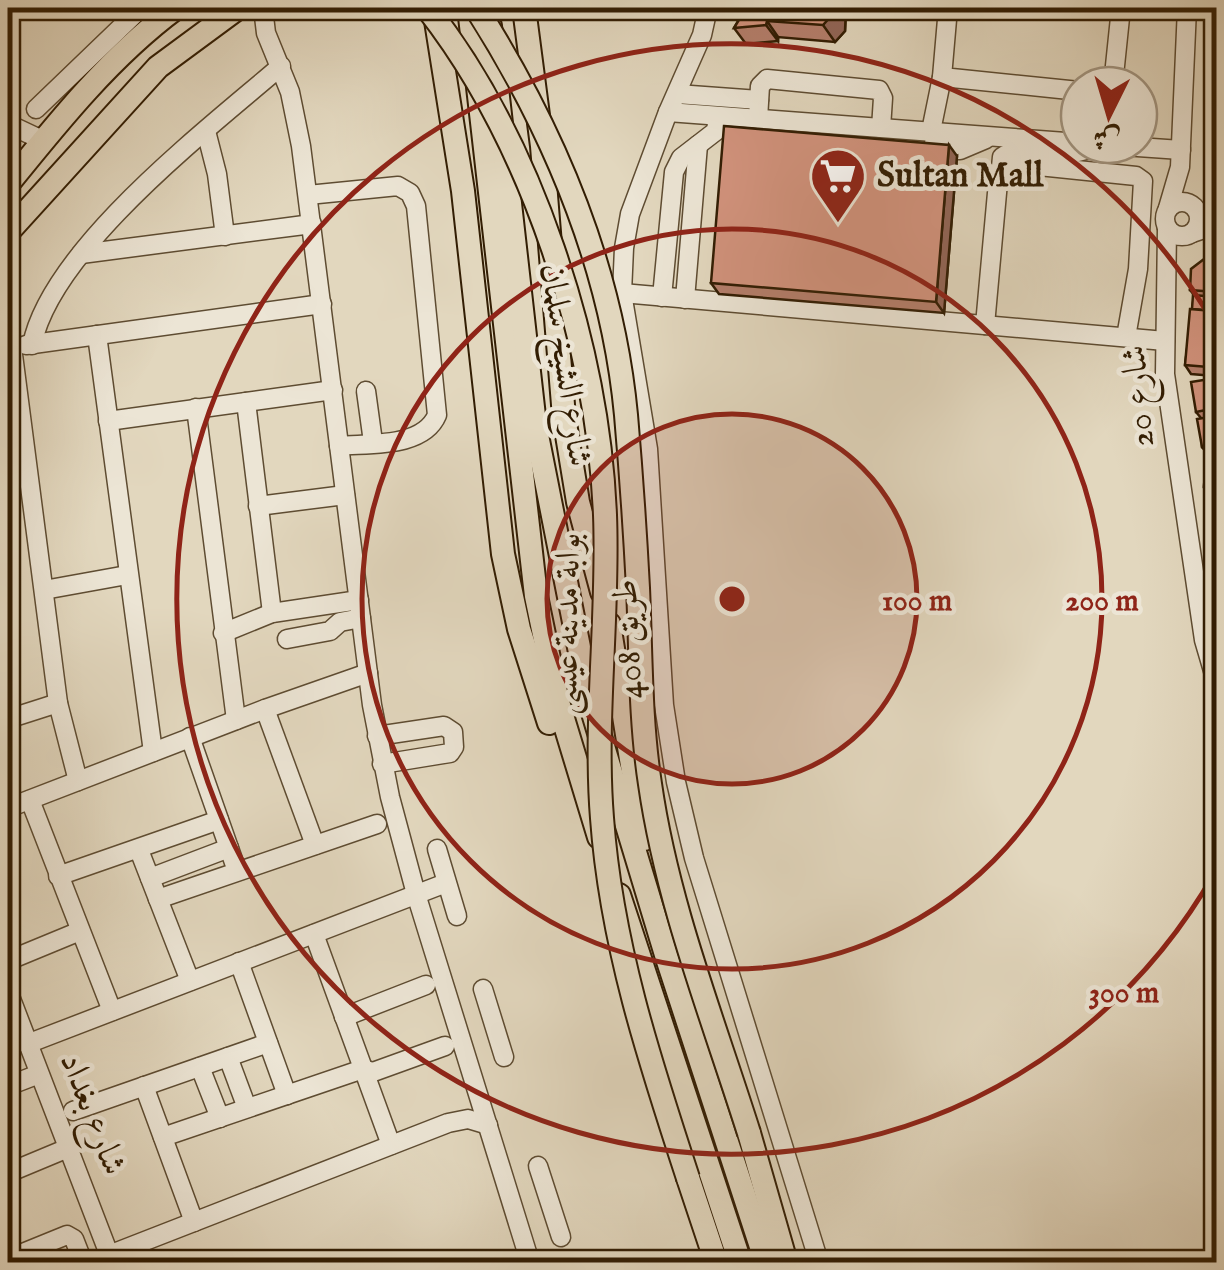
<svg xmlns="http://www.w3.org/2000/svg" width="1224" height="1270" font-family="'IM FELL English',Amiri,serif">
<rect width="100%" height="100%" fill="#e2d7be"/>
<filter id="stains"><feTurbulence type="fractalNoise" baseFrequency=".002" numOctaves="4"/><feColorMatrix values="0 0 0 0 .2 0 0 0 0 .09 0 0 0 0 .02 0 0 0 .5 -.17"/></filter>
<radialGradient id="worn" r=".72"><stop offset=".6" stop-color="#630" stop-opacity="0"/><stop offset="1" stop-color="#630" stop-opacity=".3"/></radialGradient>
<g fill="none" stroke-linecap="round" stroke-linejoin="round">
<!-- minor casing -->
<g stroke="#5e4c32" stroke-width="21">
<g id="minor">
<path d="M263 8 266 33 290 92 301 146 372 705 390 797 416 894 530 1262"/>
<path d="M708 8 702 35 668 112 630 214 624 248 622 293 648 449 664 705 676 782 694 858 819 1262"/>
<path d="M948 8 942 77 1079 91"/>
<path d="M1113 85 1121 8"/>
<path d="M677 94 759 100"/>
<path d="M36 109 141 8"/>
<path d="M668 112 1079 143"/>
<path d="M758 119 760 86 767 79 879 90 883 98 881 128"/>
<path d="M8 124 42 140"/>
<path d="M206 131 217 174 225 236"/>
<path d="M931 131 942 77"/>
<path d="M934 143 938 150H960L986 139"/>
<path d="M1109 145 1181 150"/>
<path d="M1001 167 1002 157C1025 139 1064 165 1096 145"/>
<path d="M308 195 398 186 410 193 416 206 437 415C423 448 370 443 339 446"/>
<circle cx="1182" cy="219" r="17"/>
<path d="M1168 208 1180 167 1187 8"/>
<path d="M1167 229 1165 374 1204 640 1216 681"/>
<path d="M1192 233 1216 225"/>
<path d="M81 254 312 224"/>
<path d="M622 293 1165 341"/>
<path d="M662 297 674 172 681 158 716 131 718 116"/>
<path d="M685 299 698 145"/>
<path d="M985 325 999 171 1003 165 1009 163 1136 176 1143 181 1138 269 1126 337"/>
<path d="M97 335 153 752"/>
<path d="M26 345 322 304"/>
<path d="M32 345C51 249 208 129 281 66"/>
<path d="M12 347 58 703 78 781"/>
<path d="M366 391 373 442"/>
<path d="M246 402 272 613"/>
<path d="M196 408 236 720"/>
<path d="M108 421 333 390"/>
<path d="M258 506 345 495"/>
<path d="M44 590 127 575"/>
<path d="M223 633 272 613 359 600"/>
<path d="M287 639 330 631 340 622 361 618"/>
<path d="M265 709 315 845"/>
<path d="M8 719 58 703"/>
<path d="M377 736 444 726 453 732 454 747 450 753 382 764"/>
<path d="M190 737 237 871"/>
<path d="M30 800 112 1011"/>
<path d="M8 808 265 709 368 673"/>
<path d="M437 849 457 916"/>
<path d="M139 850 190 981"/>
<path d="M58 876 219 820"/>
<path d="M150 878 229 848"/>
<path d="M158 899 377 824"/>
<path d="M314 934 391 1145"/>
<path d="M17 957 80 931"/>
<path d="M239 962 287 1095"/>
<path d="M483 989 504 1057"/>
<path d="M8 991 112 1262"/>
<path d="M344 1017 426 985"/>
<path d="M27 1044 446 883"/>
<path d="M228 1057 247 1108"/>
<path d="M200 1067 220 1118"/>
<path d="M8 1086 39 1074"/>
<path d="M144 1086 194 1222"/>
<path d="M73 1111 268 1043"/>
<path d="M163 1137 363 1069 373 1072 445 1046"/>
<path d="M538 1166 561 1237"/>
<path d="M8 1173 68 1148"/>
<path d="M109 1255 448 1123 468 1119 488 1125"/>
<path d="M8 1259 67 1235 74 1239 83 1262"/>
</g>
</g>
<!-- major casing -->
<g stroke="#321d03" stroke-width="26">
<g id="major">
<path d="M469 8 536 596 558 702 599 837"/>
<path d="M524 8 542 146 564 417 578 502 602 592"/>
<path d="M436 21 463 191 503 554 519 629 549 723"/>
<path d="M490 26 535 425 590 703 667 958 766 1262"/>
<path d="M8 184C58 122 111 56 176 8"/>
<path d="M8 232 158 67 238 8"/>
<path d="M609 624 644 839"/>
<path d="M619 895 740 1262"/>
<path d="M749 1133 786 1262"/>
<path d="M688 1178 716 1262"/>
</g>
</g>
<!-- minor -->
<use href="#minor" stroke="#ece5d5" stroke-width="18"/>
<!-- major -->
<use href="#major" stroke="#e2d7be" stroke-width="22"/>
<!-- major-bridge casing -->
<g stroke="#321d03" stroke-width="26" stroke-linecap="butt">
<g id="major-bridge">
<path d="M427 8C532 142 598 345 605 515 609 616 594 718 602 818 611 943 649 1059 688 1178"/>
<path d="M476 8C555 132 612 267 626 415 631 472 635 531 638 588 641 654 640 719 650 784 667 903 713 1019 749 1133"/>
</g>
</g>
<!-- major-bridge -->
<use href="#major-bridge" stroke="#e2d7be" stroke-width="22"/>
</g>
<!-- wall -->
<g fill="#b47e6b" stroke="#321d03" stroke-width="2.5">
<path d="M746 8H846L845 31 835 42 778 37V41L746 44 734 28Z"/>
<path d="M957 156 944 313 719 294 711 283Z"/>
<path d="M1216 266V350L1214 376 1191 374 1185 365 1194 295 1190 290Z"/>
<path d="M1216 379V496L1210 495 1204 487 1206 452 1202 447 1201 418 1196 412Z"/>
</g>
<!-- shaded-wall -->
<g fill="#926657" stroke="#321d03" stroke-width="2.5">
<path d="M833 8H846L845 31 835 42 823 25Z"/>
<path d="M767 21 778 37V41L766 25Z"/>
<path d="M949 145 957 156 944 313 936 302Z"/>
<path d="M1213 311 1216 316V350L1214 376 1208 367Z"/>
</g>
<!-- building -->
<g fill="#d1927c" stroke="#321d03" stroke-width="2.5">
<path d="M746 8H833V14L823 25 767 21 766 25 734 28Z"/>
<path d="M1212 69H1216V84H1211Z"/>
<path d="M724 126 949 145 936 302 711 283Z"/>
<path d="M1208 256 1216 266V292L1190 290 1191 269Z"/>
<path d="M1193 295 1216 297V311L1192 309Z"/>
<path d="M1190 309 1213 311 1208 367 1185 365Z"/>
<path d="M1216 378V408L1196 412 1191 382Z"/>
<path d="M1216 416V444L1202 447 1197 419Z"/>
<path d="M1206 451H1216V488L1204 487Z"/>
<path d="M1216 534V546L1212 535Z"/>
</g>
<!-- distance rings -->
<circle cx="732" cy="599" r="185" fill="#8f2418" fill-opacity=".12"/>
<g fill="none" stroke="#8f2418" stroke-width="5">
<circle cx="732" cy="599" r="185"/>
<circle cx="732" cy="599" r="370"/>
<path d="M1215 872A555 555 0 1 1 1215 326"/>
</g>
<!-- icons -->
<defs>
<g id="supermarket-pin" transform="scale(2.875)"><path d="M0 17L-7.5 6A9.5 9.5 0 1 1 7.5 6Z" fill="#8f2418" stroke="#ece5d5"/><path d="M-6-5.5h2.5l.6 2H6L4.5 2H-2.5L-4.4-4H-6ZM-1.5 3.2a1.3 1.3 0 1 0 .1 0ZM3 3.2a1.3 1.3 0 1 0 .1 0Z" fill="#fff"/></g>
</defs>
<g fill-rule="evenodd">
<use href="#supermarket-pin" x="838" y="176"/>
</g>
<g text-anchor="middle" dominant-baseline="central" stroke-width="9" stroke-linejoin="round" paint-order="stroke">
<!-- poi labels -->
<g font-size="35" font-weight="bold" fill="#321d03" stroke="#ece5d5" text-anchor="start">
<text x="877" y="176">Sultan Mall</text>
</g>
<!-- street labels -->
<g font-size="35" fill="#321d03" stroke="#ece5d5">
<text transform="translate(565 365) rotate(82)">شارع الشيخ سلمان</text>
<text transform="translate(1139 396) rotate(-95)">شارع 20</text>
<text transform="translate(568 624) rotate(-89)">بوابة مدينة عيسى</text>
<text transform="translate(629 639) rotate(-93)">طريق 408</text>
<text transform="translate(92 1114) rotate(69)">شارع بغداد</text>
</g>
</g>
<circle cx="732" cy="599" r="15" fill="#8f2418" stroke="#ece5d5" stroke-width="5"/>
<g font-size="30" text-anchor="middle" font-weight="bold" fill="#8f2418" stroke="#ece5d5" stroke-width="9" stroke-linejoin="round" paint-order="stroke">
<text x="917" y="610">100 m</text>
<text x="1102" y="610">200 m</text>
<text x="1124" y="1002">300 m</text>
</g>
<!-- margin -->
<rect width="1224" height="1270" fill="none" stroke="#e2d7be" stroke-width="40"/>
<rect x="10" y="10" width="1204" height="1250" fill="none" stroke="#321d03" stroke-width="5"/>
<rect x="20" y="20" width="1184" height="1230" fill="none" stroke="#321d03" stroke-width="2.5"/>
<!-- north arrow -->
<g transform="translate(1109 115) rotate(185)"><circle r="48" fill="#ece5d5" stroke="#a29581" stroke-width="2.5"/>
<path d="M0-8L18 38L0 25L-18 38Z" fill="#8f2418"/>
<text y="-15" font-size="28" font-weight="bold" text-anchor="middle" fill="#321d03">ش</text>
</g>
<rect width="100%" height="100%" filter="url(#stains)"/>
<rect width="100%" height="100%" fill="url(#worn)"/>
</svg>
